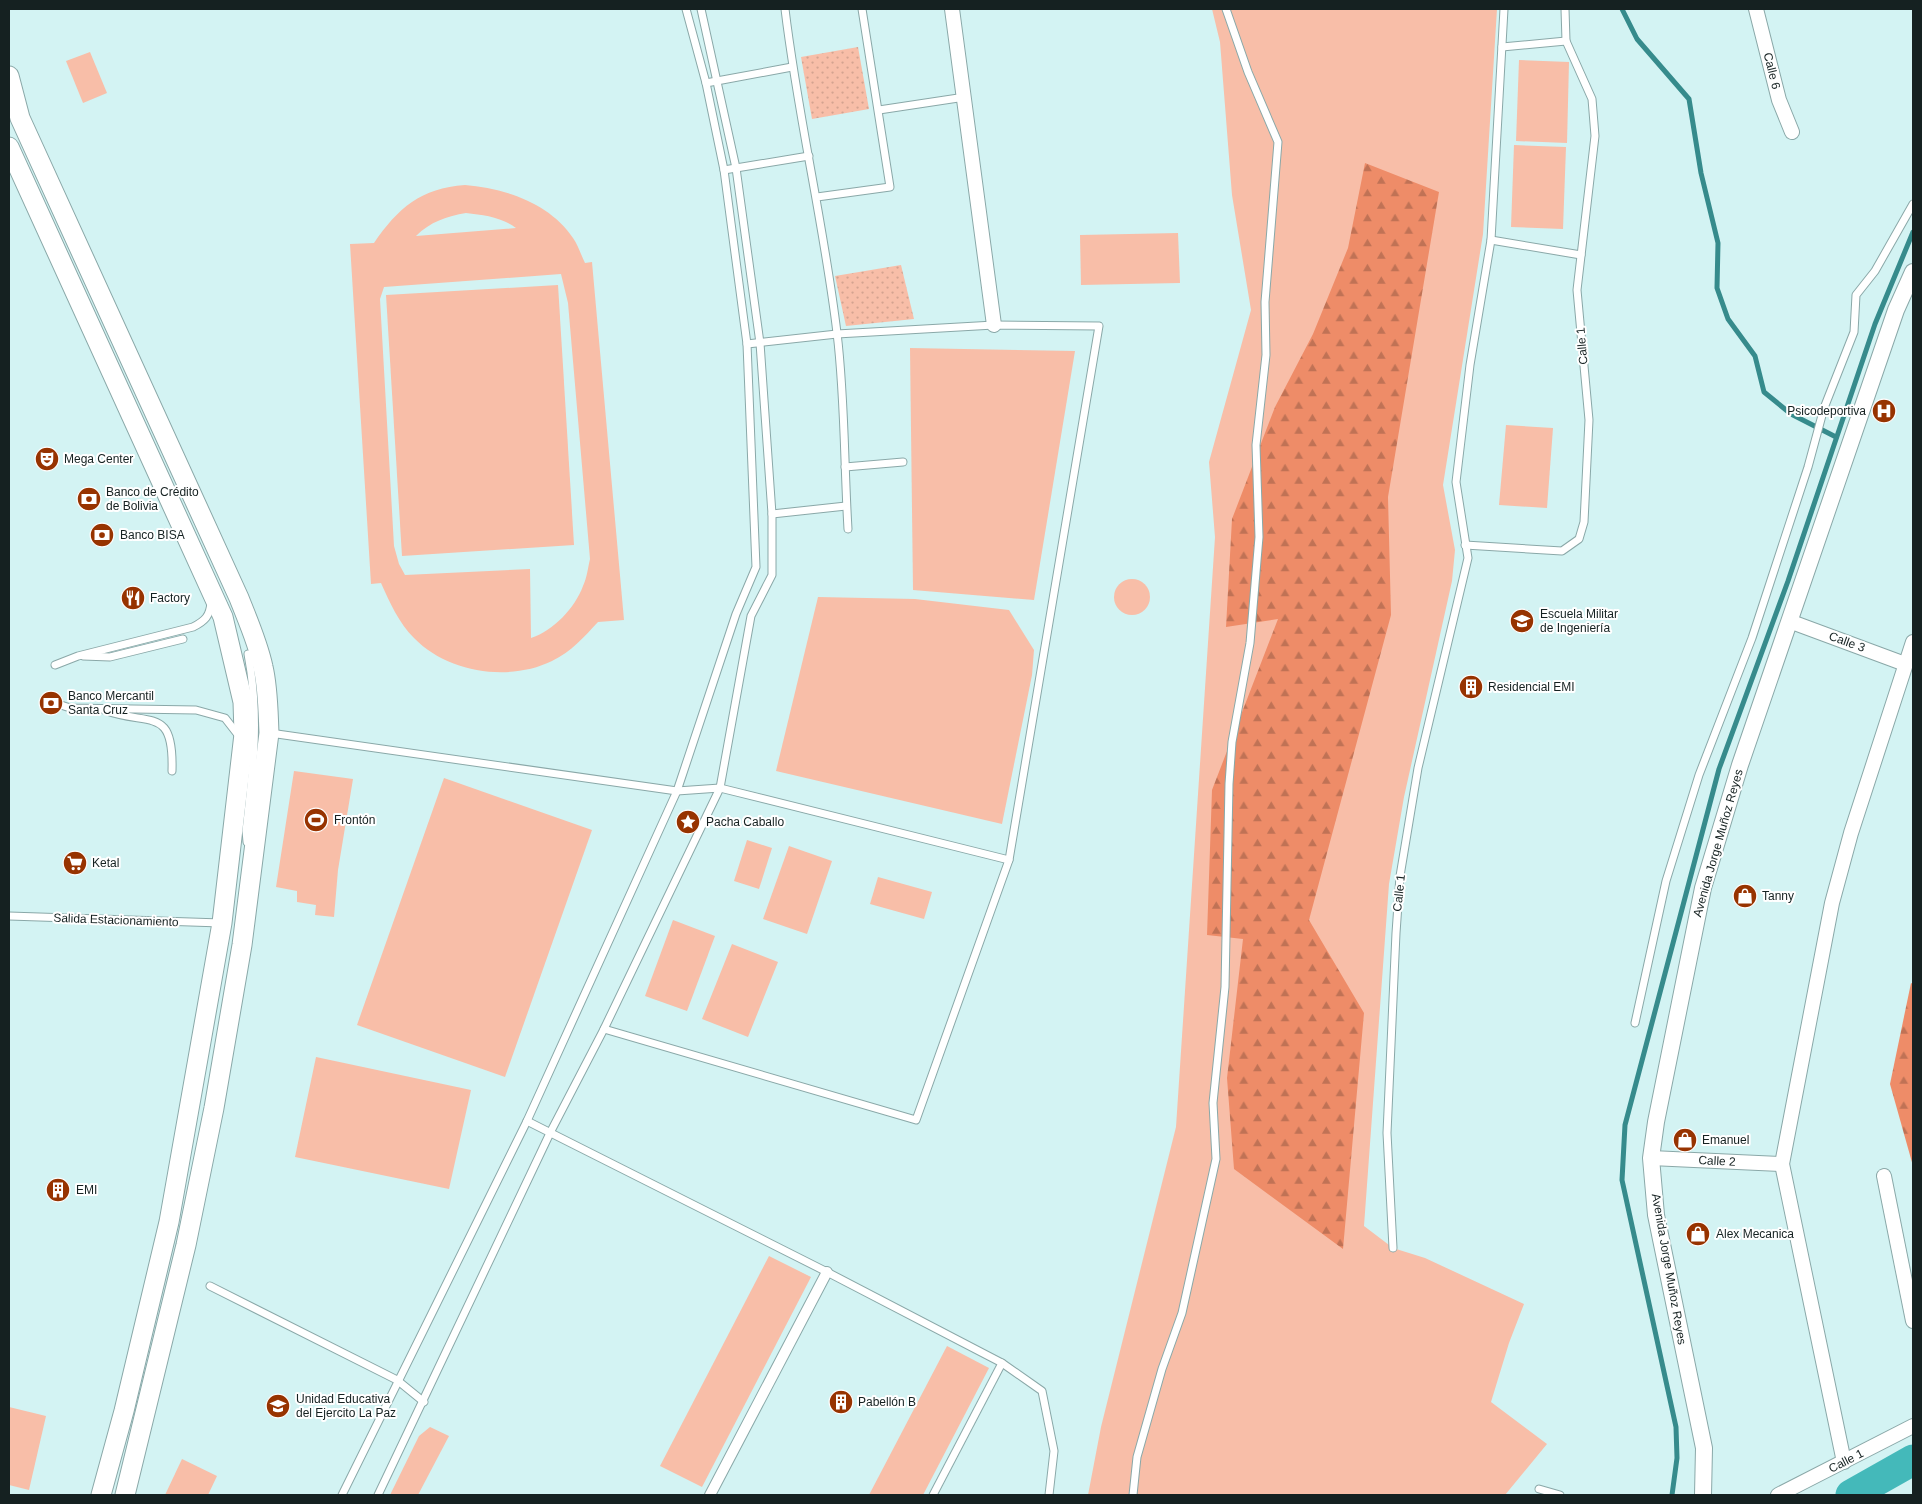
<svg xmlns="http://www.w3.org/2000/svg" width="1922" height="1504" font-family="Helvetica,sans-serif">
<defs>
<pattern id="forest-firs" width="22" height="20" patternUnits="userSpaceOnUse" patternTransform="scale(1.25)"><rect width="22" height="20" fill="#ee8c68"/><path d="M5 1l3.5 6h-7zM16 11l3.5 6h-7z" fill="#c07255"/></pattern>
<pattern id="park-dots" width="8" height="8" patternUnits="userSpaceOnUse" patternTransform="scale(1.25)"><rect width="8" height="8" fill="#f8bea8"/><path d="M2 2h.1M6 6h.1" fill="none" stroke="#d4a390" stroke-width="1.8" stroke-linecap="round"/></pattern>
</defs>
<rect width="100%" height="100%" fill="#d3f3f3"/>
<!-- green -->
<g fill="#f8bea8" fill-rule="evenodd">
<path d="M1212 9H1497L1483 234 1443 485 1455 550 1452 581 1404 797 1389 884 1364 1226 1393 1248 1425 1258 1524 1304 1509 1343 1491 1402 1547 1444 1505 1495H1088L1101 1427 1176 1127 1215 537 1209 462 1251 310 1232 195 1220 42Z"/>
<path d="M90 52 107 93 83 103 66 61Z"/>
<path d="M1519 60 1569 62 1567 143 1516 141Z"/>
<path d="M1514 145 1566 147 1563 229 1511 227Z"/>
<path d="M465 185C504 188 550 203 573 238 578 245 581 255 585 263L592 262 624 620 598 622C584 637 571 652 552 661 509 682 448 673 414 638 399 623 390 603 381 583L371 584 350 244 374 243C398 208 421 188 465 185ZM466 213C484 215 501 217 516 228L416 236C430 222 447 216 466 213ZM561 274 568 303 590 559C588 567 587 578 583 586 575 608 553 631 531 638L530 569 405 575 399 564 394 546 380 299 384 287Z"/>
<path d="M1178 233 1180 283 1081 285 1080 235Z"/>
<path d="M558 285 574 545 402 556 386 295Z"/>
<path d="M910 348 1075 351 1034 600 913 590Z"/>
<path d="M1506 425 1553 428 1547 508 1499 505Z"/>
<circle cx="1132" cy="597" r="18"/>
<path d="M818 597 915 599 1009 610 1034 650 1032 675 1002 824 776 771Z"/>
<path d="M294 771 353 779 338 870 334 917 315 915 316 905 297 902V891L276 887Z"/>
<path d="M444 778 592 830 505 1077 357 1025Z"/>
<path d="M747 840 772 848 759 889 734 881Z"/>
<path d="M789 846 832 861 807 934 763 919Z"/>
<path d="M878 877 932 892 924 919 870 904Z"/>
<path d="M673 920 715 936 687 1011 645 996Z"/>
<path d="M732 944 778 962 748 1037 702 1019Z"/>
<path d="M316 1057 471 1090 449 1189 295 1157Z"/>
<path d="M769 1256 811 1277 702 1487 660 1466Z"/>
<path d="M947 1346 989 1368 923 1495H869Z"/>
<path d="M9 1407 46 1416 29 1490 9 1485Z"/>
<path d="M430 1427 449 1436 418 1495H390L419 1436Z"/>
<path d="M182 1459 217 1476 208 1495H165Z"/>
</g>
<!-- forest -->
<g fill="url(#forest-firs)">
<path d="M1365 163 1439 192 1388 497 1391 615 1309 920 1364 1013 1343 1249 1234 1169 1227 1078 1243 939 1207 935 1212 790 1278 619 1226 627 1232 519 1275 407 1313 334 1348 248Z"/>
<path d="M1911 983 1913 984V1166L1890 1084Z"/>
</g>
<!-- park -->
<g fill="url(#park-dots)">
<path d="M858 47 869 109 812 119 801 57Z"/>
<path d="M901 265 914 319 846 326 835 276Z"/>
</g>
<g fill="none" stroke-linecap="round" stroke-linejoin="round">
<!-- stream -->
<g stroke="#368b8c" stroke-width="5">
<path d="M1622 9 1637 39 1689 99 1701 173 1718 243 1717 288 1728 319 1755 356 1764 392 1791 414 1836 437"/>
<path d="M1672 1495 1677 1458 1676 1427 1622 1180 1625 1125 1719 769 1788 581 1875 324 1913 232"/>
</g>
<!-- river -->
<path stroke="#44b9ba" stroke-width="31" d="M1851 1495 1913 1460"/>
<!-- service casing -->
<g stroke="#8aa8a8" stroke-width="9">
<g id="service">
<path d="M785 9C798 118 824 224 837 333 845 398 844 464 848 529"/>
<path d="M1502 47 1566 41"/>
<path d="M706 83 792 67"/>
<path d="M879 110 965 97"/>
<path d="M724 170 809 156"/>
<path d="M817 197 890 187 862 9"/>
<path d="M1491 240 1581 255"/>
<path d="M845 467 903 462"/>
<path d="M772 514 846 506"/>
<path d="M1465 545 1562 551 1579 539 1584 522 1589 420 1577 290 1595 136 1592 99 1566 41 1565 9"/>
<path d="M83 656 110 657 183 639"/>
<path d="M55 665 78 656 193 627C205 621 210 616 211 602"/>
<path d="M55 703 70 708 196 710 225 718 239 736"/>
<path d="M104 710C150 727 174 705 172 771"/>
<path d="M270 733 677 791 720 788 1009 860"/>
<path d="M247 842 246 831C253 769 260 717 248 654"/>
<path d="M9 916 221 923"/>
<path d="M1635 1023 1666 881 1699 775 1752 638 1808 467 1824 408 1854 332 1856 295 1875 271 1913 204"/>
<path d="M604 1029 916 1120 1009 860 1099 326 994 325 837 334 747 344"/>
<path d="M527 1121 827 1272 1002 1363 1042 1391 1054 1451 1049 1495"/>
<path d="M1393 1248 1387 1133 1396 933 1400 876 1418 768 1468 558 1456 482 1470 365 1491 240 1504 9"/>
<path d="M210 1286 397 1380 424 1402"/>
<path d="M1539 1489 1560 1495"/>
<path d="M342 1495 527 1121 677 791 736 614 756 567 747 344 724 170 706 83 686 9"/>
<path d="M378 1495 551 1131 604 1029 720 788 751 616 772 575V514L760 343 736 168 701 9"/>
<path d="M933 1495 1002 1363"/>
<path d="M1133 1495 1137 1457 1162 1369 1182 1313 1216 1159 1213 1103 1225 987 1229 784 1232 742 1250 643 1259 537 1256 445 1266 355 1265 302 1278 142 1248 72 1226 9"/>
</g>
</g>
<!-- pedestrian casing -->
<g stroke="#8aa8a8" stroke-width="12">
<path id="pedestrian" d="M710 1495 827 1272"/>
</g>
<!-- minor casing -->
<g stroke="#8aa8a8" stroke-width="16">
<g id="minor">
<path d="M952 9 994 325"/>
<path d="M1756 9 1779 100 1792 132"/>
<path d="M1789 621 1905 664"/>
<path d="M1651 1158 1782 1164"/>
<path d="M1884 1176 1913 1321"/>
<path d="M1844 1462 1782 1164 1832 903 1851 833 1913 642"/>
<path d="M1778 1495 1913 1426"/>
</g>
</g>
<!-- tertiary casing -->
<g stroke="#8aa8a8" stroke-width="18">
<path id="tertiary" d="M1703 1495 1704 1448 1656 1215 1651 1158 1656 1122 1703 888 1740 765 1896 310 1913 272"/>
</g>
<!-- secondary casing -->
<g stroke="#8aa8a8" stroke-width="21">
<g id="secondary">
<path d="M9 76 20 118 239 598C248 621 258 643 263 667 268 688 268 711 269 733L242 945 214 1108 186 1245 125 1495"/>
<path d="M9 147 223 617 243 702 244 734 222 923 169 1222 124 1411 101 1495"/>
</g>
</g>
<!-- service -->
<use href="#service" stroke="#fff" stroke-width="7"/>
<!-- pedestrian -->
<use href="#pedestrian" stroke="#fff" stroke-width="10"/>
<!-- minor -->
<use href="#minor" stroke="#fff" stroke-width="14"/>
<!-- tertiary -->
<use href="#tertiary" stroke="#fff" stroke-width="16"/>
<!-- secondary -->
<use href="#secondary" stroke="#fff" stroke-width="19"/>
</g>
<!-- icons -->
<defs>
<g id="hospital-disc" transform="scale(1.25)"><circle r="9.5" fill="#973300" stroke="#fff"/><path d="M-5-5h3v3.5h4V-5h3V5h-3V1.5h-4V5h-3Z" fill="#fff"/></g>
<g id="theatre-disc" transform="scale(1.25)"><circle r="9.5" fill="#973300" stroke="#fff"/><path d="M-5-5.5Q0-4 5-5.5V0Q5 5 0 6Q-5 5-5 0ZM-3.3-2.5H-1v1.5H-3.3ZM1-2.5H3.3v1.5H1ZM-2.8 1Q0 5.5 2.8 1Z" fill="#fff"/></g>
<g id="bank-disc" transform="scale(1.25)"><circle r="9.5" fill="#973300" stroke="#fff"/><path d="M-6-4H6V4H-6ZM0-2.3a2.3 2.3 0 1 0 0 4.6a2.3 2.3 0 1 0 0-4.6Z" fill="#fff"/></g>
<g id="restaurant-disc" transform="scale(1.25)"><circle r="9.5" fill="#973300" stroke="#fff"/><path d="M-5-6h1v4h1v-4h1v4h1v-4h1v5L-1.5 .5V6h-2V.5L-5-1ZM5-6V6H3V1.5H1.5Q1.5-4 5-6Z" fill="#fff"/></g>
<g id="university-disc" transform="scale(1.25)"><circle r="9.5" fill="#973300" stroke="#fff"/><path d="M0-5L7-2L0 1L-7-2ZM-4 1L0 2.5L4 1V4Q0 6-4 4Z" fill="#fff"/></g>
<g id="building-disc" transform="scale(1.25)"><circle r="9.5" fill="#973300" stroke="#fff"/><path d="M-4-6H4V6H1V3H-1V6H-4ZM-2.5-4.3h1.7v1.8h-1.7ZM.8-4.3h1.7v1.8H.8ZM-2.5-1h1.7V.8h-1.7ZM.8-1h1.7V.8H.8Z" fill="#fff"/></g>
<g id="stadium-disc" transform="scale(1.25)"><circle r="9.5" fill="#973300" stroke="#fff"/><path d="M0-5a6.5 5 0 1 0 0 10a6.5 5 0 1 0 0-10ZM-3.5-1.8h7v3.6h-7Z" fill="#fff"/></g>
<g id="sight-disc" transform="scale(1.25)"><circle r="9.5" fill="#973300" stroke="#fff"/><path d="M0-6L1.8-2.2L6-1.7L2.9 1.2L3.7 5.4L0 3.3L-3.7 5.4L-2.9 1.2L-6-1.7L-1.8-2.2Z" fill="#fff"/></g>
<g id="supermarket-disc" transform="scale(1.25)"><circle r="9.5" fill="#973300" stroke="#fff"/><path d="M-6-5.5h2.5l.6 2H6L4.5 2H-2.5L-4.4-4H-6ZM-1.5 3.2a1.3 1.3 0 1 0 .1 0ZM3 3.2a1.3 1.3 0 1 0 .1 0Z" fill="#fff"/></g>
<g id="shop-disc" transform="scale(1.25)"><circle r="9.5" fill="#973300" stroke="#fff"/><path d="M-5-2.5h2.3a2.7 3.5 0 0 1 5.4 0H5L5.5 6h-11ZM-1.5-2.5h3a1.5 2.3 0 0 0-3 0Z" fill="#fff"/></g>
<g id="school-disc" transform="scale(1.25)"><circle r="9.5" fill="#973300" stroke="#fff"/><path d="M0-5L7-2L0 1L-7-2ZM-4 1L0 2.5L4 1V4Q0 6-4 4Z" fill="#fff"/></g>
</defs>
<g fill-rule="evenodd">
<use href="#hospital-disc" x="1884" y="411"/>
<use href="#theatre-disc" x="47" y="459"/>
<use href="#bank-disc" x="89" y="499"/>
<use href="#bank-disc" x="102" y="535"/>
<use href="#restaurant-disc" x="133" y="598"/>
<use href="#university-disc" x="1522" y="621"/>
<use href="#building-disc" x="1471" y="687"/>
<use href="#bank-disc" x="51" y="703"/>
<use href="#stadium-disc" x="316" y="820"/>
<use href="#sight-disc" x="688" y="822"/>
<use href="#supermarket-disc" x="75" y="863"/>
<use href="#shop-disc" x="1745" y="896"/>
<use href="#shop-disc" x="1685" y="1140"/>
<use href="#building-disc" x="58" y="1190"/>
<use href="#shop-disc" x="1698" y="1234"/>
<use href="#building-disc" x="841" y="1402"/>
<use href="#school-disc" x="278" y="1406"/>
</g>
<g text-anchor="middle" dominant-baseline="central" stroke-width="4" stroke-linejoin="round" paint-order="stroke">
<!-- street labels -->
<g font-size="12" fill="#152121" stroke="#fff">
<text transform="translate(1772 71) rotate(76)">Calle 6</text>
<text transform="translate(1582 346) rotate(-95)">Calle 1</text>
<text transform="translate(1847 642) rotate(20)">Calle 3</text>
<text transform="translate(1718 843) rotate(-74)">Avenida Jorge Muñoz Reyes</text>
<text transform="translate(1399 893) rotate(-84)">Calle 1</text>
<text transform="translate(116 920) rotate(2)">Salida Estacionamiento</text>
<text transform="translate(1717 1161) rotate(3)">Calle 2</text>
<text transform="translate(1669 1269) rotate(80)">Avenida Jorge Muñoz Reyes</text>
<text transform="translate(1846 1461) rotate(-27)">Calle 1</text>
</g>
<!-- poi labels -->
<g font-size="12" fill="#152121" stroke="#fff" text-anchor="start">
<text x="1866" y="411" text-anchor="end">Psicodeportiva</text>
<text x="64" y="459">Mega Center</text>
<text x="106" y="492">Banco de Crédito<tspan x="106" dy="14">de Bolivia</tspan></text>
<text x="120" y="535">Banco BISA</text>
<text x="150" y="598">Factory</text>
<text x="1540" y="614">Escuela Militar<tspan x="1540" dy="14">de Ingeniería</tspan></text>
<text x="1488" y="687">Residencial EMI</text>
<text x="68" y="696">Banco Mercantil<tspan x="68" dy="14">Santa Cruz</tspan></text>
<text x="334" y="820">Frontón</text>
<text x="706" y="822">Pacha Caballo</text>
<text x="92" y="863">Ketal</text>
<text x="1762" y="896">Tanny</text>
<text x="1702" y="1140">Emanuel</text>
<text x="76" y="1190">EMI</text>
<text x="1716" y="1234">Alex Mecanica</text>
<text x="296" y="1399">Unidad Educativa<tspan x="296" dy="14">del Ejercito La Paz</tspan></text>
<text x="858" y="1402">Pabellón B</text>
</g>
</g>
<!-- border -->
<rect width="1922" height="1504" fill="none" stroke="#152121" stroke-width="20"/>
</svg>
